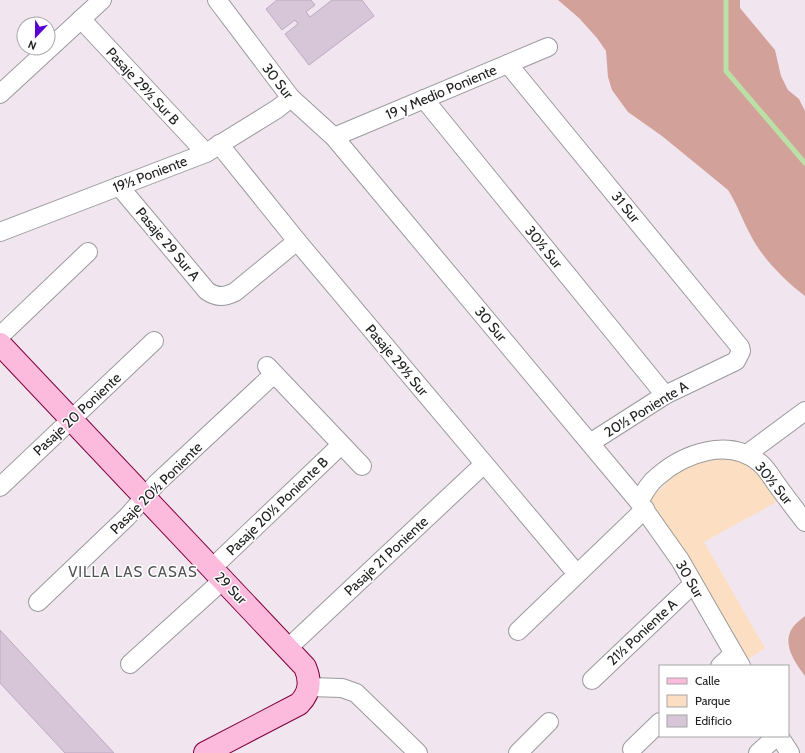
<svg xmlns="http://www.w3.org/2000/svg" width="805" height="753" font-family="Cabin,sans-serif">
<rect width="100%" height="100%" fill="#f1e6f0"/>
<!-- forest -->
<g fill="#d2a19a">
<path d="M558 0H740V8L775 50 781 76 788 90 799 99 805 111V296C784 280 762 258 750 234 742 219 737 204 728 190L662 136 628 112 612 90 608 77 606 51 597 38 579 18Z"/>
<path d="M805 616V676C795 663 781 643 793 627 796 623 801 619 805 616Z"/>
</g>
<!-- park -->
<path fill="#fcdfc3" d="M712 456 737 458 758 465 782 499 704 542 765 648 747 660 647 502 685 465Z"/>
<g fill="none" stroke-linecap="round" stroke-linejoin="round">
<!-- stream -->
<path stroke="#bae0a6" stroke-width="5" d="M726 0V71L805 163"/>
</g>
<!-- building -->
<g fill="#d6c6d8" stroke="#c0a8c3">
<path d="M277 0H311L315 5 306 12 310 17 332 0H362L374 16 309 65 285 34 298 24 295 20 282 30 266 9Z"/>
<path d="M0 630 114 753H65L0 683Z"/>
</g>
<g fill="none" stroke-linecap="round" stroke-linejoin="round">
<!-- street casing -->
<g stroke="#9a9a9a" stroke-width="20">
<g id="street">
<path d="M217 0 291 98 334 137 639 502 680 560 741 666"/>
<path d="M81 19 206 153"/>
<path d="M508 64 740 347 741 351 736 361 665 395 590 443"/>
<path d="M0 94 102 0"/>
<path d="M424 99 665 395"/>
<path d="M334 137 548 47"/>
<path d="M219 144 297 241 577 574"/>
<path d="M119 186 207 291C217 298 225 297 235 292L297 241"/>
<path d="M0 232 206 153 277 109 291 98"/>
<path d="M0 336 88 252"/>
<path d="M267 366 362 466"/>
<path d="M747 454 805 411"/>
<path d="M0 487 154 341"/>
<path d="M639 502C644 493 649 483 657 477 684 453 729 437 760 463 766 468 771 476 775 482 785 496 795 509 805 522"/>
<path d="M212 568 341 445"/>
<path d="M38 602 127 517 157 483 274 374"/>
<path d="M518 631 645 509"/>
<path d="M288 648 484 464"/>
<path d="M130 664 223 580"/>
<path d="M720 666 733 654"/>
<path d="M592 680 693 584"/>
<path d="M309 687 342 688 356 693 418 753"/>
<path d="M779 736 790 753"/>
<path d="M632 749 660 722"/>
<path d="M518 753 549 722"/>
<path d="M758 753 777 736"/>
</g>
</g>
<!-- secondary casing -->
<g stroke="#7e013b" stroke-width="24">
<path id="secondary" d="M0 344 305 667C311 681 310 693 299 704L205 753"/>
</g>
<!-- street -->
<use href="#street" stroke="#fff" stroke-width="18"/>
<!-- secondary -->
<use href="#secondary" stroke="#fcbadd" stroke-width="22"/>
</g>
<g text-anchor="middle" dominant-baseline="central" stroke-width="3" stroke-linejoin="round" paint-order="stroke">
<!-- street labels -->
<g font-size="14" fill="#202020" stroke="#fff">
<text transform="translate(278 81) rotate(52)">30 Sur</text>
<text transform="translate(143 86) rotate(47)">Pasaje 29½ Sur B</text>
<text transform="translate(441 92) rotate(-23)">19 y Medio Poniente</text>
<text transform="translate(150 174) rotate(-21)">19½ Poniente</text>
<text transform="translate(626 207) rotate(51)">31 Sur</text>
<text transform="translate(168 244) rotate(50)">Pasaje 29 Sur A</text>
<text transform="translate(544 247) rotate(51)">30½ Sur</text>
<text transform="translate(491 324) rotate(50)">30 Sur</text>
<text transform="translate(397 360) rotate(50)">Pasaje 29½ Sur</text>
<text transform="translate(646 409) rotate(-31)">20½ Poniente A</text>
<text transform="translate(77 414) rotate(-43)">Pasaje 20 Poniente</text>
<text transform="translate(774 483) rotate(51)">30½ Sur</text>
<text transform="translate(156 488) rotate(-45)">Pasaje 20½ Poniente</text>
<text transform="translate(277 506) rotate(-44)">Pasaje 20½ Poniente B</text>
<text transform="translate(386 556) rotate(-43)">Pasaje 21 Poniente</text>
<text transform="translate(690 579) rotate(60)">30 Sur</text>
<text transform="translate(231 588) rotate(46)">29 Sur</text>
<text transform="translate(642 632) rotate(-43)">21½ Poniente A</text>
</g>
<!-- neighbourhood labels -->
<g font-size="15" letter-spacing="1" fill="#535353" stroke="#fff">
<text x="133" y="572">VILLA LAS CASAS</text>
</g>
</g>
<!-- legend -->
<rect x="659" y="665" width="130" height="72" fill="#ffffff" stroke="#a6a6a6"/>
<rect x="667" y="678" width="20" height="6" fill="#fcbadd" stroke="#a6a6a6"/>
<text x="695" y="685" font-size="12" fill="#202020">Calle</text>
<rect x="667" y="695" width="20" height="12" fill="#fcdfc3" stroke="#a6a6a6"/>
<text x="695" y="705" font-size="12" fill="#202020">Parque</text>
<rect x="667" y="715" width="20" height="12" fill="#d6c6d8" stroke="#a6a6a6"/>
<text x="695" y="725" font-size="12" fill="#202020">Edificio</text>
<!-- north arrow -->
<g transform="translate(36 36) rotate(202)"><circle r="19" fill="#ffffff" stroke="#a6a6a6"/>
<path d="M0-3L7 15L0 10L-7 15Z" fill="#5800d1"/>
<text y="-6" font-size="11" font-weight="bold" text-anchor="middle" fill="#202020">N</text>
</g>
</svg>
